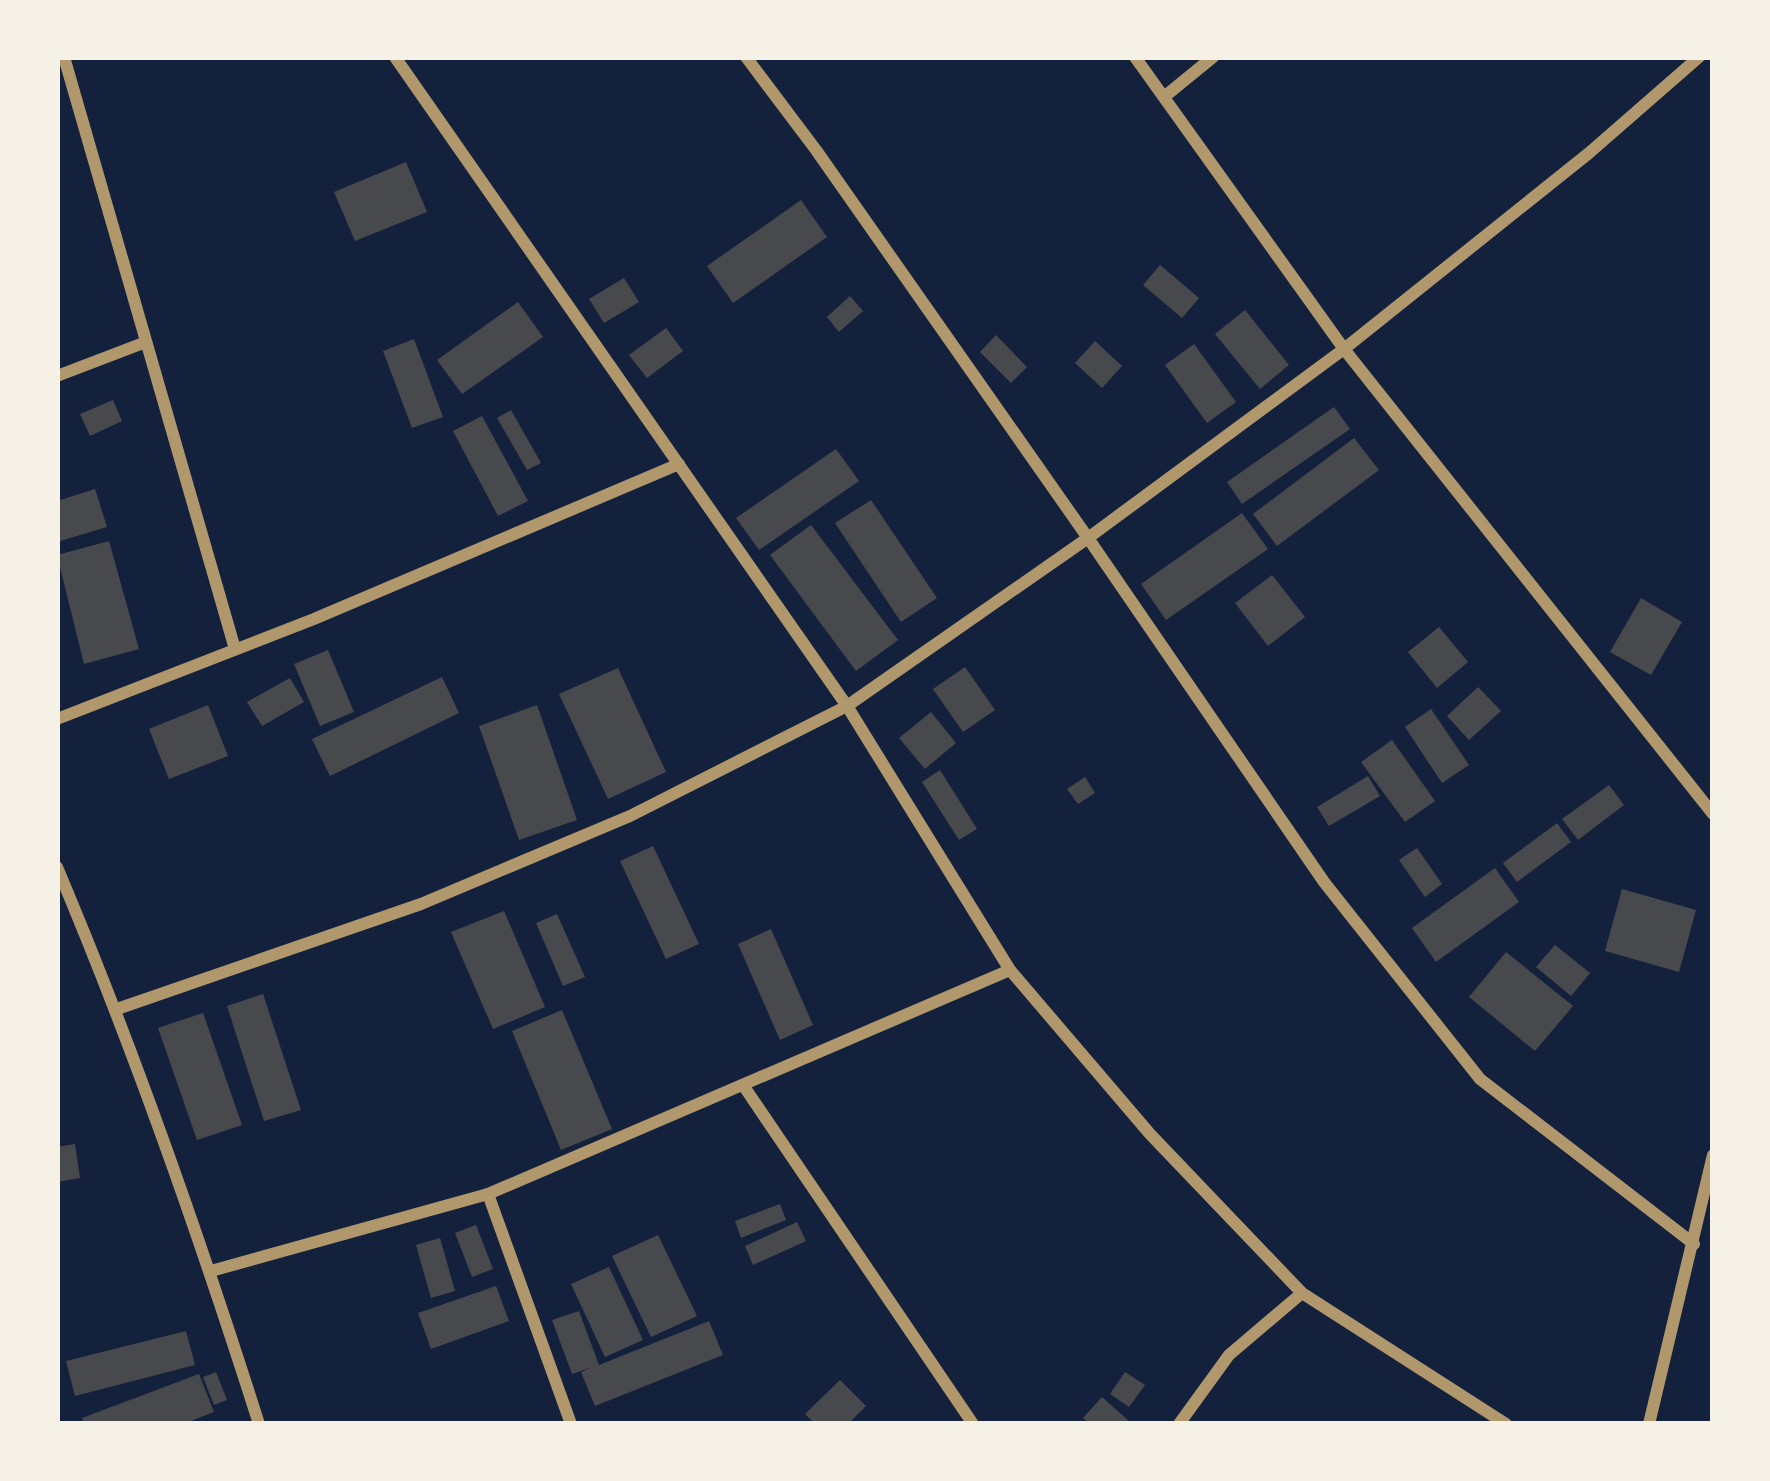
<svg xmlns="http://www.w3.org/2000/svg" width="1770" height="1481" font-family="Literata,serif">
<rect width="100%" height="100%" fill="#14213d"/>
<!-- building -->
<g fill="#48494c">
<path d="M406 162 427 212 355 241 334 192Z"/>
<path d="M801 200 827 237 733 303 707 266Z"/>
<path d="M1160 265 1199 298 1182 318 1143 285Z"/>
<path d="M624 278 639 302 604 323 589 299Z"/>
<path d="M850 296 863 311 839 332 827 317Z"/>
<path d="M518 302 543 337 462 394 437 360Z"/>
<path d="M1245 310 1289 365 1260 389 1215 334Z"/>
<path d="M666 328 683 351 647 378 629 355Z"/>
<path d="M996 335 1027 367 1011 383 980 352Z"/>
<path d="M414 339 443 417 412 428 383 351Z"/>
<path d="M1095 341 1122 366 1102 388 1075 363Z"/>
<path d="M1194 344 1236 402 1207 423 1165 365Z"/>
<path d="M113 400 122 421 90 436 80 414Z"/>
<path d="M1334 407 1350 429 1242 504 1227 482Z"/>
<path d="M511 410 541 463 527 470 497 418Z"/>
<path d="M482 416 528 501 498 516 453 431Z"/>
<path d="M1354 438 1379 470 1277 546 1253 514Z"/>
<path d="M836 449 859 481 759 550 736 518Z"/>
<path d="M95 489 107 527 57 542V501Z"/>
<path d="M871 500 937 598 901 622 835 523Z"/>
<path d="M1242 513 1268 549 1166 620 1141 584Z"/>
<path d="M811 525 898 640 856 671 770 555Z"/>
<path d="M109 541 139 649 84 664 57 555Z"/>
<path d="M1272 575 1305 617 1268 646 1235 603Z"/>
<path d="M1641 598 1682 622 1651 675 1610 652Z"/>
<path d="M1439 627 1468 662 1437 688 1408 652Z"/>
<path d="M328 650 354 712 320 726 294 664Z"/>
<path d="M965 667 995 710 963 732 933 689Z"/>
<path d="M618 668 666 772 608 799 559 694Z"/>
<path d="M442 677 459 713 330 776 312 739Z"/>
<path d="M290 678 304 702 262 726 247 702Z"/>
<path d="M1478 687 1501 711 1469 740 1447 716Z"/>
<path d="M208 705 228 756 169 779 149 729Z"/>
<path d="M537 705 577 820 519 840 479 726Z"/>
<path d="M1431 709 1469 765 1442 783 1405 727Z"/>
<path d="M931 712 956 743 925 769 899 738Z"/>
<path d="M1392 740 1435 801 1405 822 1361 762Z"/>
<path d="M940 770 977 829 959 840 922 782Z"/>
<path d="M1368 776 1380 796 1329 826 1317 807Z"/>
<path d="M1085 777 1095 793 1078 804 1067 789Z"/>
<path d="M1609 785 1624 805 1578 840 1562 819Z"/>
<path d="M1557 823 1571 842 1517 882 1503 863Z"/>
<path d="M653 846 699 944 666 959 620 861Z"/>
<path d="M1417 848 1442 884 1425 897 1399 860Z"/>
<path d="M1495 868 1519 902 1436 962 1412 928Z"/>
<path d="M1622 889 1696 910 1679 972 1605 951Z"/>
<path d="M504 911 545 1007 493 1029 451 932Z"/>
<path d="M557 914 585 977 563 986 536 923Z"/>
<path d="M771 929 813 1025 780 1040 738 944Z"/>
<path d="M1555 945 1590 973 1571 996 1536 967Z"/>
<path d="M1506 952 1573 1006 1535 1051 1469 997Z"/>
<path d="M263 994 301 1110 264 1121 227 1006Z"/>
<path d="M562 1010 612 1129 561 1150 512 1031Z"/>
<path d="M203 1013 242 1125 197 1140 158 1028Z"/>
<path d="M75 1144 80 1178 57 1182V1147Z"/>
<path d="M780 1204 786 1220 741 1238 735 1221Z"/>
<path d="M797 1222 806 1241 753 1265 745 1246Z"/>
<path d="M476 1225 493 1269 472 1277 455 1233Z"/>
<path d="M658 1235 697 1316 651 1337 612 1256Z"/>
<path d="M440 1238 455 1291 431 1298 416 1245Z"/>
<path d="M609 1267 643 1340 605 1357 571 1284Z"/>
<path d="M496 1286 509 1321 431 1349 418 1313Z"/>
<path d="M579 1311 599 1365 709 1321 723 1355 595 1406 581 1372 592 1367 572 1374 552 1320Z"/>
<path d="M186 1331 195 1365 75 1396 66 1361Z"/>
<path d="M216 1372 227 1400 214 1405 203 1377Z"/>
<path d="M1125 1372 1145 1385 1129 1407 1110 1394Z"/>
<path d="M199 1374 214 1412 183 1424H84L82 1418Z"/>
<path d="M840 1380 866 1406 848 1424H815L805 1414Z"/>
<path d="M1102 1397 1128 1420 1124 1424H1090L1083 1418Z"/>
</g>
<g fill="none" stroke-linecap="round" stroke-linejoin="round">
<!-- minor -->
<g stroke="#b1986c" stroke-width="12">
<path d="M64 57 235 649"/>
<path d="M395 57 847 706 1010 970 1150 1134 1302 1293 1506 1424"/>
<path d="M746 57 816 150 1088 538 1324 882 1480 1079 1694 1244"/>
<path d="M1135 57 1344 349 1713 814"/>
<path d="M1164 97 1213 57"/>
<path d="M57 376 146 342"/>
<path d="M57 719 314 619 679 464"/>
<path d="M57 867C134 1049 199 1235 259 1424"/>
<path d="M117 1009 421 904 630 816 847 706 1088 538 1344 349 1589 153 1699 57"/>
<path d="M743 1085 973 1424"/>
<path d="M488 1194 571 1424"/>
<path d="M211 1271 488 1194 1010 970"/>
<path d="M1179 1424 1229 1355 1302 1293"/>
<path d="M1649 1424 1713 1155"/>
</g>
</g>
<!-- border -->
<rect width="1770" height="1481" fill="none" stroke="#f6f1e7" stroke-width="120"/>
</svg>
